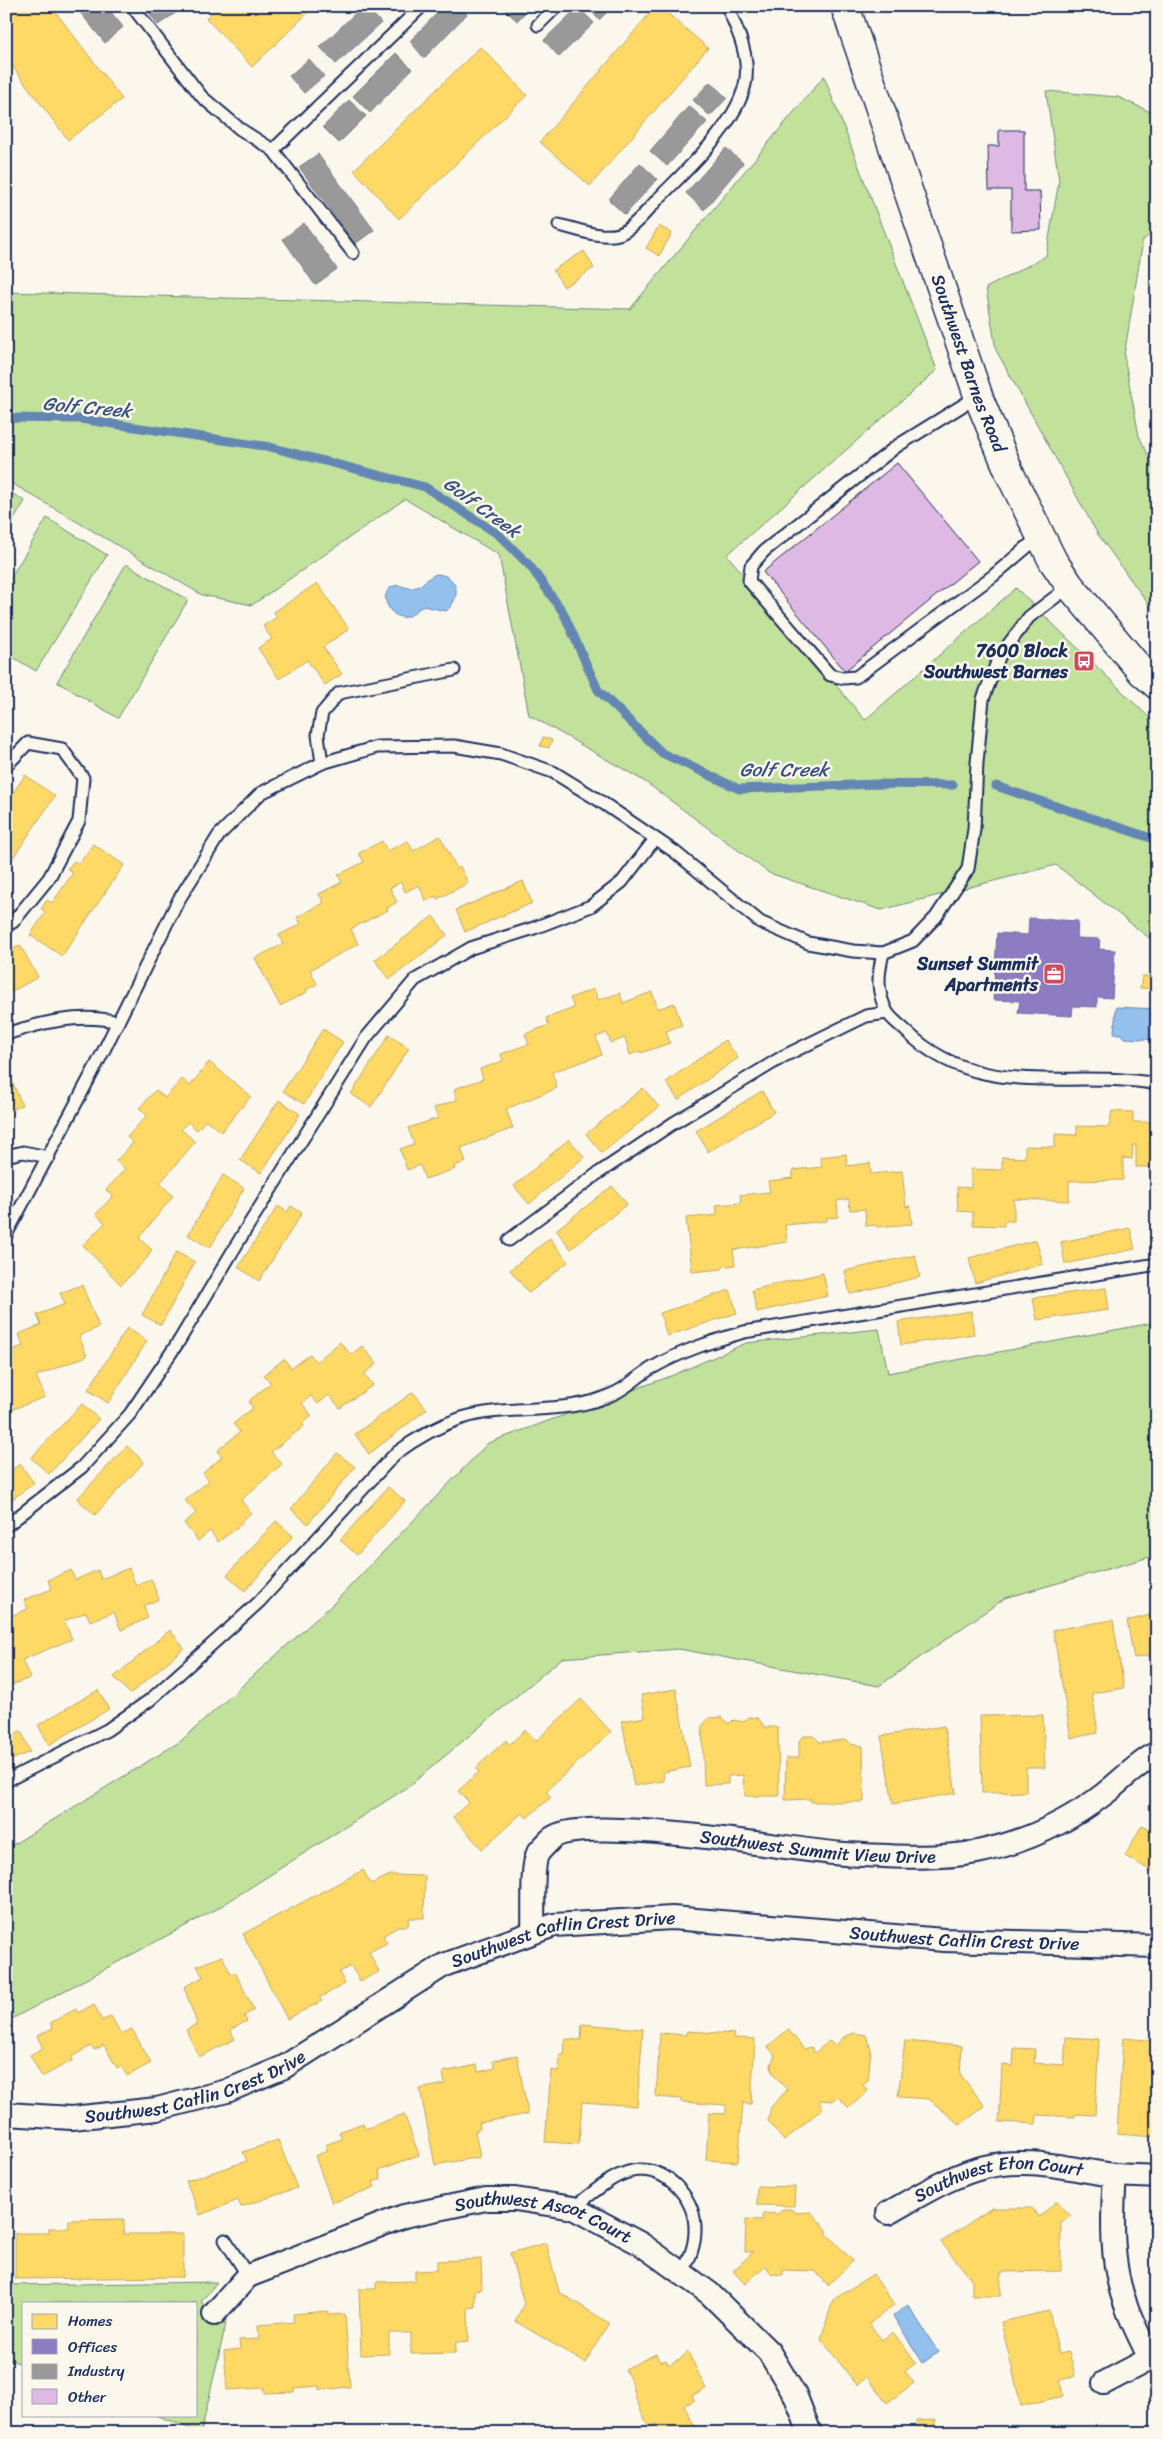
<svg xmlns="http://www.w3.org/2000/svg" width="1163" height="2439" font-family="Sriracha,sans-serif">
<rect width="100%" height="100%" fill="#fbf7ec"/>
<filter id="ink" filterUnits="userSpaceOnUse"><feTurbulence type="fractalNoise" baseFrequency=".02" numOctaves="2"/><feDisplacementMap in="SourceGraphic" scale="10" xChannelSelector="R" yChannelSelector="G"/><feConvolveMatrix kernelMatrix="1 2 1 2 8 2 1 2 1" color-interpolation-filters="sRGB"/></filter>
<g filter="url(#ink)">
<!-- green -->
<g fill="#c2e29b" stroke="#6e887c">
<path d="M824 76 937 370 727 555 865 720 1016 588 1157 725V944L1056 865 881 910 769 873 644 781 529 715 499 555 405 499 252 605 202 595 6 480V292L630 309Z"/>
<path d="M1046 91 1118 97 1157 115V229L1143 240 1124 356 1139 436 1157 473V616L1097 533 996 350 986 288 1046 256 1059 181Z"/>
<path d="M6 490 25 501 6 533Z"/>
<path d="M47 518 107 555 36 671 6 653V585Z"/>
<path d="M126 564 188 600 118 718 57 682Z"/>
<path d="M1157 1322V1555L1005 1598 879 1686 679 1649 562 1658 408 1787 215 1910 6 2022V1849L181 1741 334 1603 488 1443 671 1376 746 1343 879 1329 888 1373Z"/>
<path d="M217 2282 201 2302 226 2323 201 2433 155 2415H196V2303H24V2365L6 2358V2285Z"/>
</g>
<!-- water -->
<g fill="#93c0ed" stroke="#6386b4">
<path d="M436 574C458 575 463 597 446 611L423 606C417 609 413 615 407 617 393 621 378 598 390 588 398 582 405 589 413 588 422 587 427 577 436 574Z"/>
<path d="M1116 1007 1157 1009V1040L1125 1038 1121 1034H1114Z"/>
<path d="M908 2305 938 2352 923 2363 893 2316Z"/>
</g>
<!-- homes -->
<g fill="#ffd966" stroke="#bba664">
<path d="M6 6H51L122 99 68 140 6 58Z"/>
<path d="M219 6H315L252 67 206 18Z"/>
<path d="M656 6H659L708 48 590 186 540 142Z"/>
<path d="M479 48H482L527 95 399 219 354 170Z"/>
<path d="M659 226 672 233 659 256 646 248Z"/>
<path d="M584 251 594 268 564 287 553 270Z"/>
<path d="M317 583 349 629 323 647 342 674 325 685 307 660 279 679 258 648 272 639 263 626 277 617 274 612Z"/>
<path d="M543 737 552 740 549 748 540 746Z"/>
<path d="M25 775 55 796 6 868V792L11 796Z"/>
<path d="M440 836 457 869 460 867 468 883 437 899 436 896 426 901 419 885 405 892 401 882 390 888 397 902 387 908 388 910 351 929 358 944 310 970 317 984 306 990 307 992 280 1006 255 958 283 944 279 935 301 924 297 917 324 903 319 894 342 882 338 875 364 862 359 853 382 841 387 851 408 841 413 851Z"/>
<path d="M93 844 124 865 62 956 30 935 46 912 41 909 47 900 52 903 73 873 67 869 74 861 79 864Z"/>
<path d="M523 881 532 903 465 932 456 910Z"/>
<path d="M433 916 447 935 389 980 375 960Z"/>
<path d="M20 945 38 977 6 995V953Z"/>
<path d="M1142 976 1156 977 1155 989 1140 988Z"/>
<path d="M594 989 598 1000 620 993 623 1003 652 992 658 1009 674 1003 682 1025 666 1031 670 1043 641 1053 640 1051 630 1055 625 1038 611 1043 607 1033 596 1037 602 1055 552 1072 557 1088 506 1109 513 1128 461 1148 466 1162 454 1166 455 1169 425 1179 420 1165 407 1170 400 1149 414 1144 408 1128 438 1118 434 1108 457 1100 454 1089 483 1079 480 1069 503 1061 501 1054 529 1044 525 1034 549 1025 546 1018 574 1008 570 998Z"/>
<path d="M323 1029 343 1042 304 1104 283 1091Z"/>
<path d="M389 1035 409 1048 371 1107 351 1094Z"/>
<path d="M725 1040 738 1058 678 1100 666 1082Z"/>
<path d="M209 1062 251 1096 221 1132 206 1120 197 1130 188 1122 181 1129 195 1142 160 1183 173 1196 139 1238 152 1250 148 1255 149 1256 121 1285 83 1245 105 1223 96 1214 113 1196 106 1190 125 1169 116 1161 133 1143 127 1137 147 1115 139 1108 156 1090 165 1098 182 1079 190 1086Z"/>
<path d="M6 1066 22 1105 6 1112Z"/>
<path d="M643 1088 659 1107 602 1153 586 1134Z"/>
<path d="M762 1091 774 1112 708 1152 696 1131Z"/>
<path d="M279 1100 300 1114 261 1173 240 1160Z"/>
<path d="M1112 1111 1133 1112V1122H1157V1167H1136V1145H1133L1132 1159 1123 1158V1180L1069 1181V1201L1014 1199V1221H1004V1226L973 1225V1212L958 1211 957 1187 971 1188V1169L1002 1170V1157L1025 1158V1146L1055 1147V1134L1077 1135V1126L1109 1127Z"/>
<path d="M569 1139 584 1157 529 1204 514 1186Z"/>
<path d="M846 1154 847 1166 870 1163 871 1174 902 1171 906 1207 910 1206 912 1224 877 1227V1225L866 1226 865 1209 850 1210 849 1199 837 1201 838 1217 826 1218 827 1221 785 1225 787 1242 733 1250 735 1265 723 1267 722 1269 692 1272 686 1218 717 1215 716 1205 741 1203 740 1195 770 1192 768 1181 793 1178V1170L822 1167 820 1157Z"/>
<path d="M223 1175 244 1188 210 1248 188 1235Z"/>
<path d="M612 1186 627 1204 571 1249 556 1230Z"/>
<path d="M278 1206 287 1212 291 1206 302 1213 259 1281 238 1267Z"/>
<path d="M1130 1228 1135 1249 1065 1264 1061 1242Z"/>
<path d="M550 1238 568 1262 529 1293 510 1270Z"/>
<path d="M1036 1240 1043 1264 975 1283 969 1258Z"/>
<path d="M176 1252 195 1262 161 1325 142 1315Z"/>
<path d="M915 1255 920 1277 850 1294 845 1271Z"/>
<path d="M823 1273 828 1296 757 1312 752 1290Z"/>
<path d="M82 1285 99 1327 79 1336 87 1356 36 1376 45 1397 6 1412V1352L23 1346 19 1334 41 1325 37 1315 65 1304 60 1293Z"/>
<path d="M1106 1288 1109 1310 1037 1320 1033 1298Z"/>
<path d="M730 1290 737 1313 667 1336 660 1313Z"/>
<path d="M971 1311 974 1334 901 1345 898 1322Z"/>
<path d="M127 1328 147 1341 108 1403 88 1390Z"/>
<path d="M340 1342 351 1355 362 1346 377 1364 364 1374 373 1385 340 1408 329 1395 318 1404 311 1396 302 1403 312 1416 302 1423 304 1426 271 1452 282 1464 241 1500 251 1513 241 1521 243 1523 218 1542 210 1531 198 1541 184 1523 196 1513 185 1500 209 1481 203 1473 222 1457 218 1452 219 1449 240 1432 233 1424 253 1408 249 1403 251 1399 271 1383 264 1375 284 1359 291 1368 310 1354 316 1362Z"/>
<path d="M413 1392 427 1409 369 1454 355 1434Z"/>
<path d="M82 1404 99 1419 49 1474 31 1458Z"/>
<path d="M127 1446 144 1462 95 1515 77 1499Z"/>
<path d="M337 1453 355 1467 308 1524 291 1509Z"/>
<path d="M20 1464 34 1483 6 1504V1474Z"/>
<path d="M388 1487 405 1501 357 1555 340 1540Z"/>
<path d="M276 1521 293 1536 245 1591 227 1575Z"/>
<path d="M129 1568 136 1586 151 1579 159 1599 144 1606 148 1618 121 1630 114 1612 90 1621 86 1612 64 1621 72 1639 22 1660 30 1678 6 1687V1629L9 1628 6 1618 28 1609 24 1600 52 1589 48 1580 71 1570 75 1580 98 1570 101 1579Z"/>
<path d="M1157 1613V1669L1156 1670 1152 1655 1134 1658 1127 1621Z"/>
<path d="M1113 1620 1124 1688 1092 1693 1098 1733 1071 1738 1053 1630Z"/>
<path d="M170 1630 184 1648 130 1694 114 1677Z"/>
<path d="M676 1689 690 1767 663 1772 664 1781 634 1786 622 1721 645 1717 641 1695Z"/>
<path d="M98 1690 109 1709 49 1745 38 1725Z"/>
<path d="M581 1699 611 1732 546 1791 551 1797 527 1818 522 1813 482 1849 453 1817 469 1802 458 1791 479 1772 476 1768 506 1740 509 1745 525 1730 536 1741Z"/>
<path d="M1043 1715 1045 1768H1026V1792L982 1793 980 1716Z"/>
<path d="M722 1717 729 1724 733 1720 744 1722 748 1717 758 1718 765 1727H778L779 1796H745L743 1775 728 1776V1784L704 1785 702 1726 709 1718Z"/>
<path d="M944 1726 956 1793 893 1804 881 1736Z"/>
<path d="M21 1731 30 1752 6 1762V1737Z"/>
<path d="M804 1736H813L820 1742 846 1740 850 1744 863 1746 864 1802H811V1799L785 1800 786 1758H799V1741Z"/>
<path d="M1142 1825 1157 1833V1874L1125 1856Z"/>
<path d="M363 1870 371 1884 390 1875 425 1876 424 1918H409L408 1926H399L383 1936 387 1943 369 1952 379 1972 360 1981 351 1966 339 1972 345 1984 319 1998 322 2001 287 2019 243 1934Z"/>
<path d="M222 1956 231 1974 235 1972 254 2010 244 2016 247 2021 230 2030 235 2039 199 2057 186 2030 197 2024 184 1987 203 1977 197 1966Z"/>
<path d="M94 2004 102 2021 111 2016 121 2034 132 2029 151 2063 127 2076 121 2066 117 2068 104 2045 94 2050 91 2046 71 2057 73 2060 42 2077 30 2055 43 2048 37 2036 53 2028 50 2023 76 2009 78 2013Z"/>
<path d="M582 2024 643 2029 637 2106 582 2102 579 2144 545 2142 551 2070 558 2071 560 2055H564L565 2039 581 2040Z"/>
<path d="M788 2029 804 2049 811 2047 815 2053 829 2041 835 2046 844 2037 854 2033 866 2035 871 2049 868 2081 863 2085 868 2091 849 2108 837 2096 832 2101 821 2100 819 2102 823 2108 784 2141 768 2121 771 2107 787 2090 772 2072 771 2065 775 2055 768 2047Z"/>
<path d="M687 2031 735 2034 734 2038 755 2039 751 2104 743 2103 738 2162 706 2160 709 2113 726 2114V2105L681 2102V2099L656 2097 660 2033 686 2035Z"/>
<path d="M1066 2037 1099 2039 1095 2115 1075 2114V2117L1037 2115 1036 2124 999 2122 1002 2065 1013 2066 1014 2048 1035 2049 1034 2063 1064 2065Z"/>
<path d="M1123 2038 1157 2041 1155 2137 1117 2134Z"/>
<path d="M905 2041 962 2046 960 2074 985 2106 960 2125 929 2099 898 2097Z"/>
<path d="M517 2055 528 2114 479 2123 480 2129 475 2131 480 2157 435 2165 420 2089 445 2084 443 2072 477 2065 478 2072 495 2068 493 2061Z"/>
<path d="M404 2114 419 2155 379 2170 381 2179 373 2182 375 2187 332 2203 315 2156 327 2151 325 2145 342 2139 339 2132 363 2123 365 2129Z"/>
<path d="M278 2140 297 2188 241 2207 238 2200 200 2215 186 2181 247 2161 243 2152Z"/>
<path d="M757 2186 795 2187 794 2206 757 2205Z"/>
<path d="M1057 2201 1071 2216 1061 2223V2271L1001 2272V2296H972V2280L941 2242 992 2208H1032L1039 2217Z"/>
<path d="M783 2209H791L795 2213 811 2212 828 2231 826 2233 853 2261 828 2285 815 2271 783 2270V2275L772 2274 765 2266 745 2284 733 2271 753 2252H745L746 2219 762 2220 763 2213 778 2214Z"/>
<path d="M124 2219V2234H183V2277L15 2279V2233H49V2228H69V2220Z"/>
<path d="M546 2243 559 2292 609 2323 585 2363 515 2321 524 2304 510 2253Z"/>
<path d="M481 2259 482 2289 475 2290V2307L468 2308 469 2341 456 2342 455 2353 411 2354V2333H389V2354L361 2355 359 2289H376V2282L415 2281V2271L437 2270V2261Z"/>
<path d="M873 2274 894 2305 869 2324 882 2340 893 2332 916 2363 905 2371 914 2383 887 2403 867 2377 857 2385 821 2339 833 2300Z"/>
<path d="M328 2311V2315L345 2314 350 2387 319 2390V2386L294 2388V2392L264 2393V2388L227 2390 224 2351 240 2349 239 2340 259 2339 258 2325 294 2322 293 2314Z"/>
<path d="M1049 2311 1059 2354 1069 2352 1075 2376 1060 2380 1063 2396 1021 2406 1001 2322Z"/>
<path d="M688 2352 706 2389 692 2395 694 2400 684 2405 698 2433H661L657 2424 649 2428 637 2402 632 2383 625 2369 656 2354 660 2362 666 2360 669 2365 680 2359Z"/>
<path d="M936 2420V2433H917L916 2421Z"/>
<path d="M1061 2425 1066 2433H1049Z"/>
</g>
<!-- offices -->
<path fill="#8e7cc3" stroke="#6c65a5" d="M1029 918 1078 921 1077 938 1100 939 1099 949 1115 950 1112 998 1097 997V1007L1073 1006 1072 1016 1018 1013 1020 1001 993 1000 997 933 1028 935Z"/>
<!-- industry -->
<g fill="#999" stroke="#737987">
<path d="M75 6H106L123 27 105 43Z"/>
<path d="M144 6H172L177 12 158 25Z"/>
<path d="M363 6H366L381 23 336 64 320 47Z"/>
<path d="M381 6H398L388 15Z"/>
<path d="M444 6H459L467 14 424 58 410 41Z"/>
<path d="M501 6H531L517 21Z"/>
<path d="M587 6H613L599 20Z"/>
<path d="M578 7 594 23 559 57 544 40Z"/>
<path d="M396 53 412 69 370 113 353 96Z"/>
<path d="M309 59 324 76 304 93 289 76Z"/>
<path d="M710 82 727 98 710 116 693 100Z"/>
<path d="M349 100 366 116 339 143 323 127Z"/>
<path d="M689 106 707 122 667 166 650 151Z"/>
<path d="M726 148 743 163 704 210 686 193Z"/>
<path d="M318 154 374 230 355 244 299 167Z"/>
<path d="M640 163 657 179 625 215 609 200 610 198Z"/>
<path d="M304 223 337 269 315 285 283 239Z"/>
</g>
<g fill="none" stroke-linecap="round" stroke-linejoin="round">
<!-- stream -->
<g stroke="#6386b4" stroke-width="9">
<path d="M6 418 80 419 270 447 425 487 499 535 530 566 563 612 598 690 662 753 739 789 877 784 953 785"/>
<path d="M996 786 1151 838 1157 842"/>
</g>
</g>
<!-- building -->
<g fill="#deb9e3" stroke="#1b2f5e">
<path d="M999 130H1024V191H1040L1041 230 1011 231V190H989L988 146H999Z"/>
<path d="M897 463 978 561 845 671 763 572Z"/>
</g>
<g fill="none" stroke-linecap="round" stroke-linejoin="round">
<!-- lane casing -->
<g stroke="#1b2f5e" stroke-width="15">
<g id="lane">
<path d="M132 6 202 97 240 129 273 150 422 6"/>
<path d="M538 25 557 6"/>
<path d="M273 150 353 253"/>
<path d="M559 225C577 229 600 239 619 234 632 230 649 208 659 198 688 168 740 122 746 79 749 54 737 29 727 6"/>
<path d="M978 396 897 446 764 551 751 566 749 581 830 675 843 678 856 677 993 576 1041 535"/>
<path d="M322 763 318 735 322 713 339 693 454 670"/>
<path d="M6 766 28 743 62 749 83 778 79 821 49 878 13 922 6 926"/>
<path d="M883 953C878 974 876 991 887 1012 891 1019 900 1025 906 1031 980 1103 1069 1068 1157 1084"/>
<path d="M6 1034C43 1022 80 1013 118 1022"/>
<path d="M6 1156 23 1152 49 1157"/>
<path d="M6 1235 98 1062 178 901 219 835 261 793 322 763 377 747 454 746 501 754 553 772 597 799 675 852 760 922 808 943 853 951 883 953 913 941 936 917 968 869 974 829 977 763 983 699 999 657 1029 617 1070 586"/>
<path d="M509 1240 597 1174 672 1124 784 1056 866 1016 887 1013"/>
<path d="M6 1526 82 1467 130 1414 179 1341 246 1229 366 1038 415 980 471 948 534 928 591 906 622 882 655 839"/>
<path d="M6 1781 107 1730 150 1700 259 1602 395 1454C415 1439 437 1426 462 1418 511 1403 566 1417 615 1393 628 1387 639 1375 652 1368 681 1351 713 1341 744 1332L1157 1264"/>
<path d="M573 2208C592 2194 615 2171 639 2170 671 2170 696 2201 695 2231 695 2247 688 2261 682 2275"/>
<path d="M225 2240 248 2276"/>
</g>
</g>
<!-- street casing -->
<g stroke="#1b2f5e" stroke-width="26">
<g id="street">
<path id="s1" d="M533 1932C534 1916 531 1865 538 1853 541 1849 547 1843 551 1839 580 1812 796 1851 845 1854 889 1856 934 1860 977 1852 1023 1843 1066 1823 1103 1795 1121 1781 1137 1764 1157 1753"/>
<path id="s2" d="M6 2114 72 2118 157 2109 227 2091 284 2067 444 1965 554 1925 672 1918 944 1940 1157 1946"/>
<path d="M1115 2175C1112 2218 1110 2266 1127 2308 1133 2325 1142 2341 1149 2357"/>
<path id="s3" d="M888 2213C919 2196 951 2175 985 2167 1028 2156 1072 2170 1115 2175 1129 2176 1143 2176 1157 2177"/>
<path id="s4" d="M214 2314 248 2276 404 2216 486 2199H515L573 2208 641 2244 709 2293 769 2352 796 2397 810 2433"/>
<path d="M1104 2383 1157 2355"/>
</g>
</g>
<!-- primary casing -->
<g stroke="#1b2f5e" stroke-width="31">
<g id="primary">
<path id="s5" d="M845 6 980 401 1011 476 1053 561 1070 586 1142 672 1157 685"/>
</g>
</g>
<!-- lane -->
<use href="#lane" stroke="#fbf7ec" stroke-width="11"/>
<!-- street -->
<use href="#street" stroke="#fbf7ec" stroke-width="22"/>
<!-- primary -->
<use href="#primary" stroke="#fbf7ec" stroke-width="28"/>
</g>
</g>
<!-- icons -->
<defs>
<g id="bus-square" transform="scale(1.125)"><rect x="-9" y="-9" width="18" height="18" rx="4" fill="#d1495b" stroke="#fbf7ec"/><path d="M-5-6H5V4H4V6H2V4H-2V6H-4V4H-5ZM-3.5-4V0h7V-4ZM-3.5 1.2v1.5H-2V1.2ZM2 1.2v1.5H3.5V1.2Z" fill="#fff"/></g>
<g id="office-square" transform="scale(1.125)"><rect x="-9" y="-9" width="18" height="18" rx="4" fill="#d1495b" stroke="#fbf7ec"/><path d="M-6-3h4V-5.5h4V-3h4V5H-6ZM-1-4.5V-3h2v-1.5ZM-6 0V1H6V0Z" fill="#fff"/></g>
</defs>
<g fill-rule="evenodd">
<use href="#bus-square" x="1084" y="661"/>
<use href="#office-square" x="1054" y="974"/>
</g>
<g text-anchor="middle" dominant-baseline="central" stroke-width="5" stroke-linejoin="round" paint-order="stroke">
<!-- street labels -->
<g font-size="18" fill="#1b2f5e" stroke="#fbf7ec">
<text stroke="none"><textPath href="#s5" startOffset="378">Southwest Barnes Road</textPath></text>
<text stroke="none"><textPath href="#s1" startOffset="368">Southwest Summit View Drive</textPath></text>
<text stroke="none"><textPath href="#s2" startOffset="1004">Southwest Catlin Crest Drive</textPath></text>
<text stroke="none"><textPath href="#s2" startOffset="599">Southwest Catlin Crest Drive</textPath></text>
<text stroke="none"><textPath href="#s2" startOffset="194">Southwest Catlin Crest Drive</textPath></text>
<text stroke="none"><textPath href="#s3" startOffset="119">Southwest Eton Court</textPath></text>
<text stroke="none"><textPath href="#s4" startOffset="362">Southwest Ascot Court</textPath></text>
</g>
<!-- poi labels -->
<g font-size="18" font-weight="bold" fill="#1b2f5e" stroke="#fbf7ec" text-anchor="end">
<text x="1068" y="651">7600 Block<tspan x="1068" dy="21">Southwest Barnes</tspan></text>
<text x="1038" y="964">Sunset Summit<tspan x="1038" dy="21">Apartments</tspan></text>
</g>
<!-- water labels -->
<g font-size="19" font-style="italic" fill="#395382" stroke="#fbf7ec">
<text transform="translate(87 407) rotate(5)">Golf Creek</text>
<text transform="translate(482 507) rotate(36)">Golf Creek</text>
<text x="784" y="769">Golf Creek</text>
</g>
</g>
<!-- margin -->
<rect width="1163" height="2439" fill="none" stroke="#fbf7ec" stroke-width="25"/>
<rect x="12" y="12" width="1138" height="2414" fill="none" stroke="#1b2f5e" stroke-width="2" filter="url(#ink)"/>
<!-- legend -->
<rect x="22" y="2302" width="175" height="115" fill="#fbf7ec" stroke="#a1a7b3"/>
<rect x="32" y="2314" width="25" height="15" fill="#ffd966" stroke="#a1a7b3"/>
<text x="68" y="2326" font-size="15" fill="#1b2f5e">Homes</text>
<rect x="32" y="2339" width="25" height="15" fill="#8e7cc3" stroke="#a1a7b3"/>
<text x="68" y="2352" font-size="15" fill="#1b2f5e">Offices</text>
<rect x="32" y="2364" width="25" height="15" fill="#999999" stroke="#a1a7b3"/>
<text x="68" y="2376" font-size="15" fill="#1b2f5e">Industry</text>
<rect x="32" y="2389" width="25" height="15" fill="#deb9e3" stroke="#a1a7b3"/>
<text x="68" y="2402" font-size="15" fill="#1b2f5e">Other</text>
</svg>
